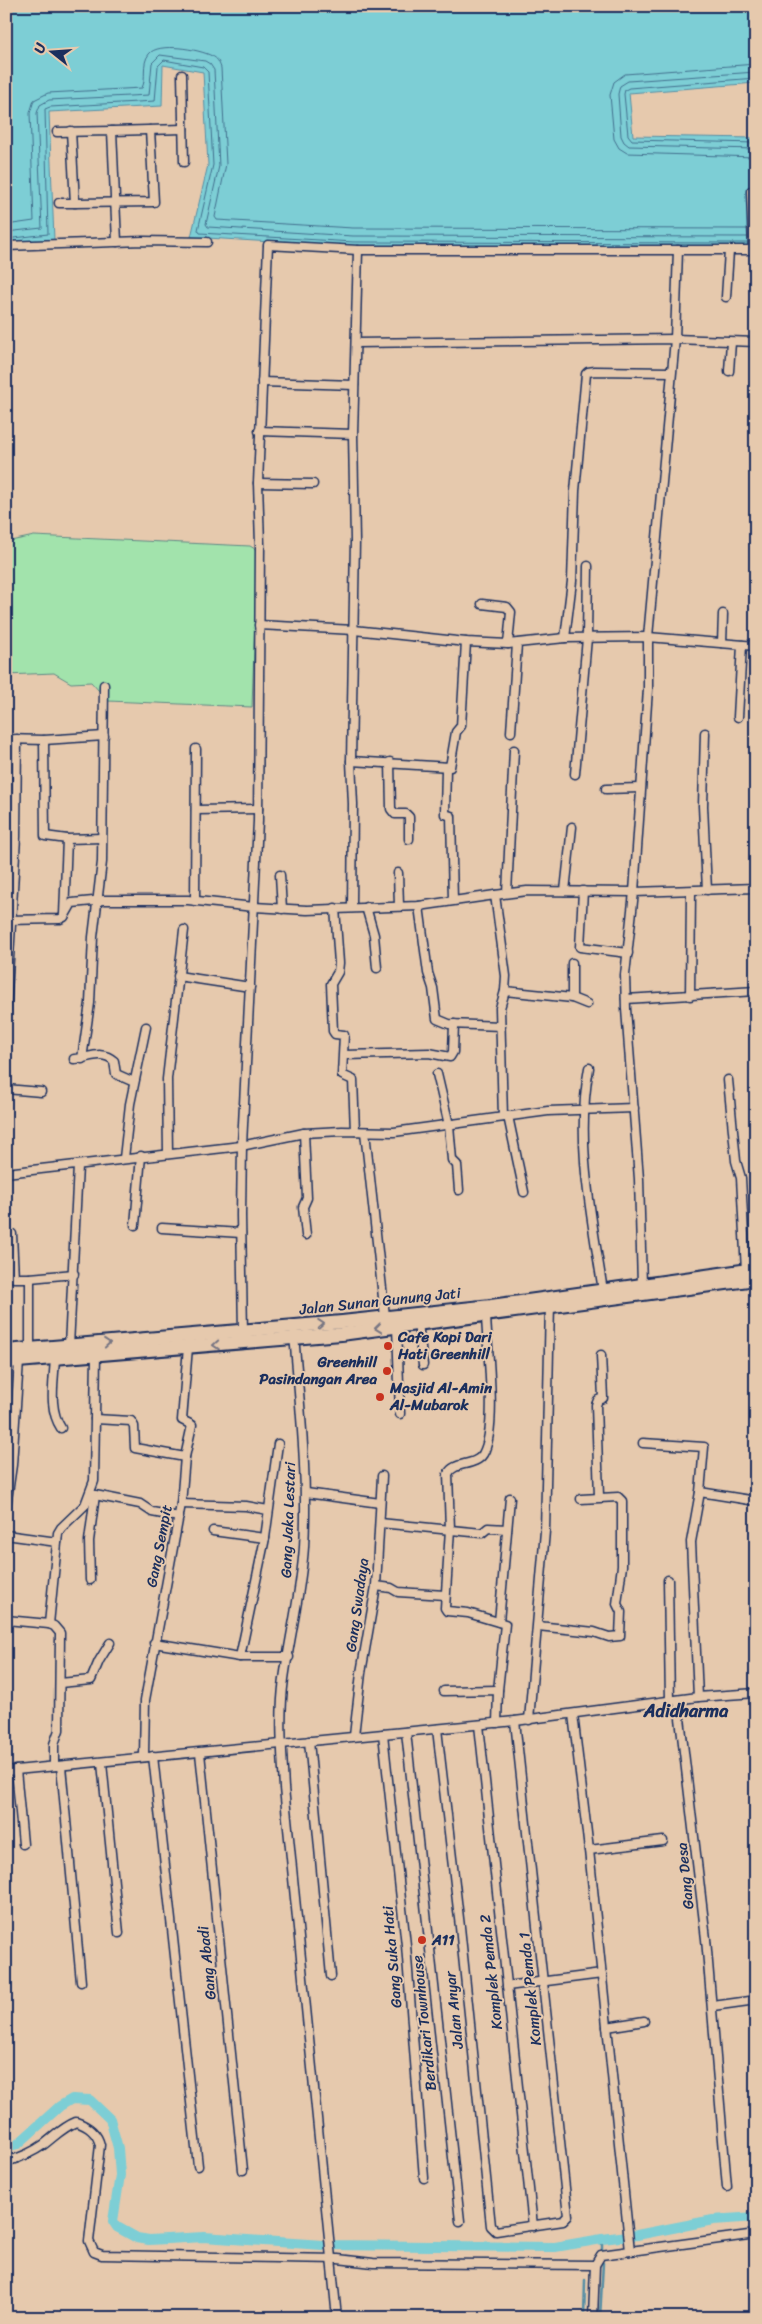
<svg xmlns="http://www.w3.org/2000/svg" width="762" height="2324" font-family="Sriracha,sans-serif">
<rect width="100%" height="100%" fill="#e6c9ad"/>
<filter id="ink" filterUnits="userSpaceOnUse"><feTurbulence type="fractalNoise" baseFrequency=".02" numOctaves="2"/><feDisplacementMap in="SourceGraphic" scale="10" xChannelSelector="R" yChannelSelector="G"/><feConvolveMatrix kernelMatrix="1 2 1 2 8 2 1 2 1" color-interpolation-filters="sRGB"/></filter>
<g filter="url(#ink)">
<!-- green -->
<path fill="#a2e3ac" stroke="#5e8985" d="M34 536 250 546 255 549 257 556 252 707 108 701 91 682 71 683 54 673 6 675V542Z"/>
<!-- water -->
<path fill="#7dced5" stroke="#568ea5" d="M6 6H756V83L629 93 633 136 756 138V248L352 247 191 237 208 165 203 72 163 65 162 106 49 112 54 240 6 244Z"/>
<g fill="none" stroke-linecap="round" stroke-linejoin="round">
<!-- shore -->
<g stroke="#426f8e" stroke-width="1">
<path d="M756 64 625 74 614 82 610 95 614 139 619 148 627 153 756 157"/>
<path d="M756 72 628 81 620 86 618 94 621 136 624 142 629 146 756 149"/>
<path d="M756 78 629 88 625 90 624 94 628 135 632 140 756 143"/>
<path d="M6 225 34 221 30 113 34 100 48 93 142 88C147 78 141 64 149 54 158 42 199 49 212 56 217 58 219 62 221 68L226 164 215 217 217 220 353 228 747 229"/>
<path d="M6 232 42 228 37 113 40 105 49 100 149 95 152 63 160 55 205 61 210 64 214 70 219 166 206 224 208 227 353 236 748 237"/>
<path d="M6 239 48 234 45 109 50 107 155 101 158 66 164 60 203 67 208 72 213 165 198 230 200 233 353 242 748 243"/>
</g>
<!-- stream -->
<g stroke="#568ea5" stroke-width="2.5">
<path d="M602 2239V2249"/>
<path d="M584 2318 585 2280"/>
<path d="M600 2318 603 2263"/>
</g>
<!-- canal -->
<path stroke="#7dced5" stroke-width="10" d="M6 2147 18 2144 60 2106 72 2099 90 2100 110 2119 118 2148 120 2175 113 2221 117 2227 137 2238 149 2240 204 2237 323 2245 555 2247 602 2239 637 2235 713 2220 756 2217"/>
<!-- minor casing -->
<g stroke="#1b2f5e" stroke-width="11">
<g id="minor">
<path d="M182 75 184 162"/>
<path d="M112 131 183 129"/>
<path d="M57 132 112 131 117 242"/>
<path d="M751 191 753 250"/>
<path d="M59 203H75L71 131"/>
<path d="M75 203 154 202 150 130"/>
<path d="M6 246 142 241 207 242"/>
<path d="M726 297 729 251"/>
<path d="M356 343 675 339 756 342"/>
<path d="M729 371 731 342"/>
<path d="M262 382 354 385"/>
<path d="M259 431 353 434"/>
<path d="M258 483 313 484"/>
<path d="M482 604 507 607 511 612 508 644"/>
<path d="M259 625 354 630 466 642 508 644 565 638 648 637 756 646"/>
<path d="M565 638 572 581 575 491 586 374 588 372 595 371 671 372"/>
<path d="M722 643 723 614"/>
<path d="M738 717 742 645"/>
<path d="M511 732 517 644"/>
<path d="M705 733 703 806 707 890"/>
<path d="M6 739 44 740 104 736"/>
<path d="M44 740 45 836 67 839 102 838"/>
<path d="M351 761 450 767 456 732 461 726 466 642"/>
<path d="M390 762 391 809 395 814H406L409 817V839"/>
<path d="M446 768 445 814 451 816 453 900"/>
<path d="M575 774 587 638 588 566"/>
<path d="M606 789 640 788"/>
<path d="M196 810 258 809"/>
<path d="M398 873 399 906"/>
<path d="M280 875 282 909"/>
<path d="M565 891 572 827"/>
<path d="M583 891 580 947 628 953"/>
<path d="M507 893 514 750"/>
<path d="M495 895 527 891 634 892 648 689V637L675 339 678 250"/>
<path d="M195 901 196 749"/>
<path d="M419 906 428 973 433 988 437 1019 449 1024 501 1026"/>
<path d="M352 907 353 804 351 761 355 541 353 434 358 250"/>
<path d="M366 907 374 935 377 968"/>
<path d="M335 908 339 963 338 972 331 984 333 1031 335 1034 344 1035 342 1075 353 1080 355 1131"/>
<path d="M64 915 67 839"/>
<path d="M6 920 60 919 64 917 72 903 104 900H188L254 907 307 910 419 906 495 895 506 976 505 991 500 1008 503 1117"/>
<path d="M572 963V998"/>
<path d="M178 976 250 987"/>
<path d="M505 991 572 998 587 1004"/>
<path d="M690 996 691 891"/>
<path d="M626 999 756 991"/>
<path d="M6 1011 16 837 17 739"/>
<path d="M344 1055 429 1053 450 1057 453 1052 454 1024"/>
<path d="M74 1059C88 1059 101 1049 114 1061L116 1074 134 1082"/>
<path d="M82 1059 90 1003 93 937 102 862 104 685"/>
<path d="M589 1068C575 1143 592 1218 603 1291"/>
<path d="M437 1074 449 1125 452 1160 457 1165 459 1190"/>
<path d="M728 1080 736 1161 741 1178 746 1271"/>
<path d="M6 1089 41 1092"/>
<path d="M508 1116 524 1192"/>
<path d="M365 1132 385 1316"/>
<path d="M304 1133 307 1198 303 1207 306 1235"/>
<path d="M168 1154 167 1079 184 930"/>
<path d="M124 1158 130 1104 146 1027"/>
<path d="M6 1173 241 1146 304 1133 342 1131 394 1132 548 1111 634 1108"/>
<path d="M135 1225 141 1156"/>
<path d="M162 1228 241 1233"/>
<path d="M12 1234 14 1278H30V1348"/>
<path d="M30 1278 74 1274"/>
<path d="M642 1285 639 1179 626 1009 625 975 634 892 756 888"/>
<path d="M486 1316C487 1348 498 1428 483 1454 475 1467 454 1461 448 1474L450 1529 445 1608 447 1611 468 1613 505 1624 498 1690"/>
<path d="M418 1323 423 1365"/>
<path d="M397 1326 400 1414"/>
<path d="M243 1333 241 1215 242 1145 258 821 260 544 258 483 268 245 358 250H756"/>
<path d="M294 1335C300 1406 308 1476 304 1547 301 1592 290 1635 284 1679 279 1715 282 1752 284 1788L337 2318"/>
<path d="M69 1346 78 1166"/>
<path d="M55 1354C55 1378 47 1407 61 1428"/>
<path d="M95 1419 131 1421 134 1426 135 1448 185 1457"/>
<path d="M643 1443 704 1447 700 1492 691 1542 698 1697"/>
<path d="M700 1492 756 1501"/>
<path d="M306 1493 380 1503"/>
<path d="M90 1494 140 1504 152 1512 179 1517"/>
<path d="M599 1497 596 1405 598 1400 603 1398 601 1355"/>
<path d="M181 1504 246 1506 268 1510"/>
<path d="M6 1507 12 1465 19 1361"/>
<path d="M380 1523 482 1533 488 1528 507 1529"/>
<path d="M213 1531 265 1538"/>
<path d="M6 1535 57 1542"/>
<path d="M90 1580 89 1541 95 1495"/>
<path d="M668 1580 670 1702"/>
<path d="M376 1586 391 1588 398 1592 445 1595"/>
<path d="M6 1620 49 1624 54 1626 60 1633 59 1730 54 1744V1766"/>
<path d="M499 1622 510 1498"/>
<path d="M49 1624 58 1533 61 1528 85 1505 94 1481 96 1355"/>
<path d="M538 1626 594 1632 609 1637 620 1636 621 1612 617 1604 622 1566V1501L618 1497 581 1499"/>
<path d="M154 1643 240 1657H289"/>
<path d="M240 1657 265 1538 278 1444"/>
<path d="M60 1683 91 1680 99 1661 110 1643"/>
<path d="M444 1691 498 1690 497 1723"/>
<path d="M678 1701 706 1939 727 2187"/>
<path d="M573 1714 589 1850 630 2251"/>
<path d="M529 1720 545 1531 550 1304"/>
<path d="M479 1725 533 2226"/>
<path d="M437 1729 460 1927 491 2226 496 2231 563 2221 568 2216 515 1721"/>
<path d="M406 1732 460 2221"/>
<path d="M383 1734 406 1945 424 2178"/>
<path d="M354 1736 361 1673 376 1586 382 1476"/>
<path d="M309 1741 331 1976"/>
<path d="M200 1753 243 2170"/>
<path d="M153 1756 198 2166"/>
<path d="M144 1757 145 1700 181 1504 185 1457 192 1425 182 1420 188 1347"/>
<path d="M102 1763 119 1933"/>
<path d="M61 1766 81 1982"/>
<path d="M16 1770 23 1844"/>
<path d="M6 1771 515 1721 698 1697 756 1693"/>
<path d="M589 1850 663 1841"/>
<path d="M507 1986 602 1974"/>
<path d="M713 2006 756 2000"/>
<path d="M607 2027 644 2021"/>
<path d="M6 2162C19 2158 32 2153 43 2145 54 2137 63 2127 76 2122 88 2126 97 2132 100 2145L89 2241 94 2252 102 2255 338 2259 373 2263 595 2265"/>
<path d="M593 2318 595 2265 601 2255 756 2234"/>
</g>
</g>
<!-- trunk casing -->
<g stroke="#1b2f5e" stroke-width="16">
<g id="trunk">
<path d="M6 1351 342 1322 491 1306 756 1269"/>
<path d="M6 1362 341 1334 756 1279"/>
</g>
</g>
<!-- minor -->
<use href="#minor" stroke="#e6c9ad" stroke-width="8"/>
<!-- trunk -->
<use href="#trunk" stroke="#e6c9ad" stroke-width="12"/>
</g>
<!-- one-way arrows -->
<defs><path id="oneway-chevron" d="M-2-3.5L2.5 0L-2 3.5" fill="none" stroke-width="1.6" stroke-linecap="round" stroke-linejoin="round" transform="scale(1.25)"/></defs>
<g stroke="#767482">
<use href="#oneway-chevron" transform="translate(321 1324) rotate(-4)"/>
<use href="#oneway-chevron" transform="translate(378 1328) rotate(173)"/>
<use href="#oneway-chevron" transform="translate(107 1343) rotate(-5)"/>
<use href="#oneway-chevron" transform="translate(216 1345) rotate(176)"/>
</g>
</g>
<!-- markers -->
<g fill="#c8321e" stroke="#e6c9ad" stroke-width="2">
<circle cx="388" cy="1346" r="5"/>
<circle cx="387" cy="1371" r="5"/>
<circle cx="380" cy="1397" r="5"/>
<circle cx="422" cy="1940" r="5"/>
</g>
<g text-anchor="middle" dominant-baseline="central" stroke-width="4" stroke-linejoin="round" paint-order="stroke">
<!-- street labels -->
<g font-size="15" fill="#1b2f5e" stroke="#e6c9ad">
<text transform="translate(380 1301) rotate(-6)">Jalan Sunan Gunung Jati</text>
<text transform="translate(288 1520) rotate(-88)">Gang Jaka Lestari</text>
<text transform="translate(159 1546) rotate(-79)">Gang Sempit</text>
<text transform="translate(357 1605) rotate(-82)">Gang Swadaya</text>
<text transform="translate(685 1876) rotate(-96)">Gang Desa</text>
<text transform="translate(392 1957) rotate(-95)">Gang Suka Hati</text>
<text transform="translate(207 1963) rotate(-96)">Gang Abadi</text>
<text transform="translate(491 1972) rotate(-96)">Komplek Pemda 2</text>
<text transform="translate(530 1989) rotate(-96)">Komplek Pemda 1</text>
<text transform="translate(454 2010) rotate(-96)">Jalan Anyar</text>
<text transform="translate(424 2023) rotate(-96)">Berdikari Townhouse</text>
</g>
<!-- poi labels -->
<g font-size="15" font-weight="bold" fill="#1b2f5e" stroke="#e6c9ad" text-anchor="start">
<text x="398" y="1337">Cafe Kopi Dari<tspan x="398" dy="17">Hati Greenhill</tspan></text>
<text x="377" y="1362" text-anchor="end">Greenhill<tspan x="377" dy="17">Pasindangan Area</tspan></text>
<text x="390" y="1388">Masjid Al-Amin<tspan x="390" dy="17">Al-Mubarok</tspan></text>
<text x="432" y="1940">A11</text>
</g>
<!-- quarter labels -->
<g font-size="18" font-weight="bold" fill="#1b2f5e" stroke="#e6c9ad">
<text x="686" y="1711">Adidharma</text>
</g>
</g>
<!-- margin -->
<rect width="762" height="2324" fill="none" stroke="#e6c9ad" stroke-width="25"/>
<rect x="12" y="12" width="737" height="2299" fill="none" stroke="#1b2f5e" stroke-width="2" filter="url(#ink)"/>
<!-- north arrow -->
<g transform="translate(52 52) rotate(287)" stroke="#e6c9ad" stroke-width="4" paint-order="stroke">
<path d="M0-4L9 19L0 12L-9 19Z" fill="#1b2f5e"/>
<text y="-8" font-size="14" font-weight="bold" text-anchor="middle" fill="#1b2f5e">U</text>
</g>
</svg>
